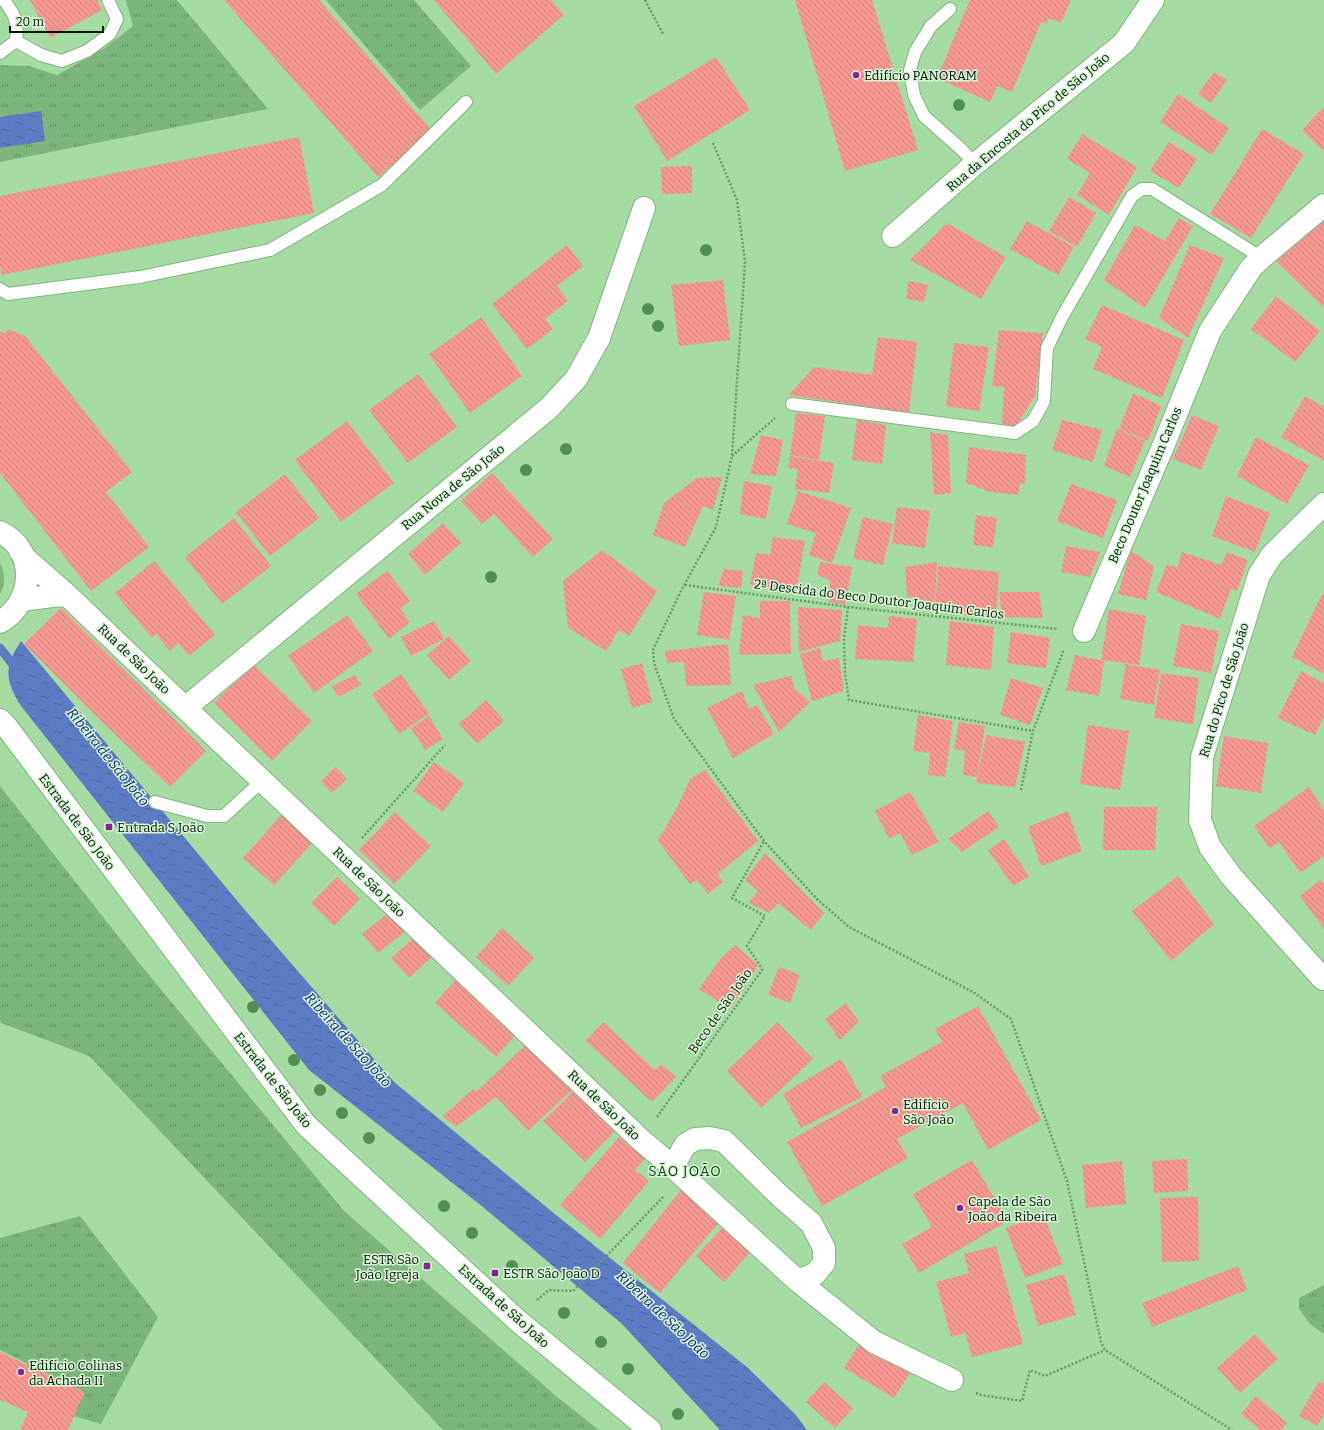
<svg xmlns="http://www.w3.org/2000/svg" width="1324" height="1430" font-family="Bitter,serif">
<defs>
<pattern id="grass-tufts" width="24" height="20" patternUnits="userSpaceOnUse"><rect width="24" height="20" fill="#7cb67a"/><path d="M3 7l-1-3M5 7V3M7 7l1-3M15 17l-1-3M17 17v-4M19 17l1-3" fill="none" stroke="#639362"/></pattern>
<pattern id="water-ripples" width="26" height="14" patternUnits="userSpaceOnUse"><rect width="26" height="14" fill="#5b7cc3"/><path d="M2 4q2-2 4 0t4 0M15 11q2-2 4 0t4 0" fill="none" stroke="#49659c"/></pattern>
<pattern id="building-back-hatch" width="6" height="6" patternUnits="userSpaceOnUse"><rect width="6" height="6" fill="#f69892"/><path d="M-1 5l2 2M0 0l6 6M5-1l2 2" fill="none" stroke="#d1827c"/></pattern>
</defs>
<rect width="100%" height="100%" fill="#a4dca2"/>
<!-- grass -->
<g fill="url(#grass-tufts)">
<path d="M126 0H177L268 109 0 162V65L29 66 57 75 105 48 133 26Z"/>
<path d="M326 0H414L471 66 420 110Z"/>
<path d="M0 563C5 573 6 584 0 594Z"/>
<path d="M0 786 140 964 344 1211 556 1396 599 1430H443L89 1056 1 1023 0 1019Z"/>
<path d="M80 1216 158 1317 101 1424 74 1416 84 1392 0 1350V1238Z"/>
<path d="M1324 1285V1334L1310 1324 1299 1309V1298Z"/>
</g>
<!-- water -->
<g fill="url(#water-ripples)">
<path d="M41 111 45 141 0 148V117Z"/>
<path d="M21 641 244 909 394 1082 556 1215 747 1367 795 1414 807 1430H720L622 1324 483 1207 309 1070 21 706C5 680 3 667 21 641Z"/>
</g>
<!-- pier -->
<path fill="#a4dca2" d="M20 640 21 641 14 652 10 661 8 672 9 681 7 679 6 672 8 661 12 651Z"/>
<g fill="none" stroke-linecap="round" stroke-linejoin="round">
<!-- stream -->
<path stroke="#5b7cc3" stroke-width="9" d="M0 648 17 670"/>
</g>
<!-- building -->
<g fill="url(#building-back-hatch)">
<path d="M30 0H97L102 10 50 38Z"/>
<path d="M224 0H319L432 131 378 177Z"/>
<path d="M434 0H551L564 15 496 74Z"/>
<path d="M795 0H872L918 150 845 171Z"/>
<path d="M970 0H1071L1061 23 1049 18 1046 24 1041 22 1012 92 997 86 990 102 937 78Z"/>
<path d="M716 57 750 110 667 161 634 106Z"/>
<path d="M1214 72 1227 80 1211 103 1198 94Z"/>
<path d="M1178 94 1229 128 1212 155 1160 122Z"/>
<path d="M1324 107V152L1302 130Z"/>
<path d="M1262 129 1304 154 1251 238 1210 214Z"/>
<path d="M1082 134 1137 167 1109 215 1077 195 1090 173 1067 159Z"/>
<path d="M299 137 314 213 2 275 0 266V196Z"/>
<path d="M1169 142 1197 159 1179 188 1150 171Z"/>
<path d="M692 166V193L662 194 661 167Z"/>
<path d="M1069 197 1096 213 1077 247 1049 231Z"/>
<path d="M1179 218 1193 226 1145 308 1104 280 1135 225 1165 241Z"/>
<path d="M1027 221 1074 247 1058 275 1010 249Z"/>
<path d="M1324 221V308L1276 261Z"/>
<path d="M947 223 1006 257 981 299 910 260Z"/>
<path d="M567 245 583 266 557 286 568 301 545 319 553 329 527 349 492 304Z"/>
<path d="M1190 245 1224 258 1188 338 1159 318Z"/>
<path d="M723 280 730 340 679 346 671 285Z"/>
<path d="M909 281 928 285 924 302 906 299Z"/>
<path d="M1276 296 1320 331 1295 362 1251 329Z"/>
<path d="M1102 305 1184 340 1162 398 1093 369 1102 347 1085 339Z"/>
<path d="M481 317 522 376 470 413 429 354Z"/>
<path d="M8 329 25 336 132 472 106 492 149 547 91 591 0 473V331L5 334Z"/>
<path d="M999 330 1043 333 1035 396 1016 426 1002 425 1004 387 992 386Z"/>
<path d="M878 337 917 342 909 413 789 395 814 367 872 375Z"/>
<path d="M954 343 989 347 979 411 946 406Z"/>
<path d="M418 374 457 427 408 463 369 410Z"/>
<path d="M1133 393 1161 406 1148 441 1119 429Z"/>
<path d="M1305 396 1324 407V461L1281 437Z"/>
<path d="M796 413 825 416 819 460 790 455Z"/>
<path d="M1192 415 1219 426 1201 470 1173 459Z"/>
<path d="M857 420 886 425 882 464 852 460Z"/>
<path d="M1062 420 1102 430 1093 462 1052 450Z"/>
<path d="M347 421 394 483 341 522 295 460Z"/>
<path d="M1117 429 1145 441 1130 477 1104 466Z"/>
<path d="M930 432 948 435 951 493 934 495Z"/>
<path d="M761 435 783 440 776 476 750 474Z"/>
<path d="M1256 437 1309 465 1287 504 1237 476Z"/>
<path d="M969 447 1026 455 1025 484 1020 483 1018 495 991 492 966 483Z"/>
<path d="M790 456 834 463 829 493 795 489 798 469 788 468Z"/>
<path d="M492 473 553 539 533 557 494 514 482 524 461 501Z"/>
<path d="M285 474 319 518 270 556 236 512Z"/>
<path d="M722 477 713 510 703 506 685 547 653 535 664 503 697 478Z"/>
<path d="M744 481 772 486 766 519 740 514Z"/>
<path d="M1071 484 1117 500 1103 538 1057 521Z"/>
<path d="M798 491 851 508 832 563 809 555 816 533 787 524Z"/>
<path d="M1226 496 1270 513 1255 552 1212 536Z"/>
<path d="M897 507 930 511 925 548 892 543Z"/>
<path d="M976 515 997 518 993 547 973 545Z"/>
<path d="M863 517 893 524 883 565 853 558Z"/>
<path d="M234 518 271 566 222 604 185 557Z"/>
<path d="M443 523 461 543 425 575 408 554Z"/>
<path d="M773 537 805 541 796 592 750 584 756 553 770 555Z"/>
<path d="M1066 546 1100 552 1090 577 1061 572Z"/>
<path d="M602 550 657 591 629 636 619 630 606 651 568 628 563 581Z"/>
<path d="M1131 551 1154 566 1146 600 1118 594Z"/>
<path d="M1182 552 1221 565 1227 552 1248 560 1237 591 1231 589 1220 619 1156 592 1167 564 1177 568Z"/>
<path d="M154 561 215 635 189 656 178 643 170 651 156 634 152 638 115 593Z"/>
<path d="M820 562 852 567 845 605 829 602 830 580 817 575Z"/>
<path d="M937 562 935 603 907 596 905 567Z"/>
<path d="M938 566 999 572 996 618 935 612Z"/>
<path d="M724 569 743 571 741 588 718 586Z"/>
<path d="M387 571 410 601 400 609 410 622 389 639 356 594Z"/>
<path d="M704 592 736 596 729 640 697 635Z"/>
<path d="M999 592H1039L1043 618 1002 617Z"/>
<path d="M1322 594 1324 595V674L1292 657Z"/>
<path d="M760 601H790L791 654 739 655 743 615 760 618Z"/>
<path d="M798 607 842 610 840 641 799 652Z"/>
<path d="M61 608 206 751 170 787 93 713 24 644Z"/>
<path d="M1109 609 1146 616 1139 665 1101 660Z"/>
<path d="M347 615 373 651 314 693 288 656Z"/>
<path d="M889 616 917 619 913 662 855 659 858 625 888 628Z"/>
<path d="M434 621 444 639 411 656 401 637Z"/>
<path d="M950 621 994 627 991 670 946 665Z"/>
<path d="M1181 624 1219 631 1211 673 1173 666Z"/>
<path d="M1011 632 1050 638 1046 668 1007 663Z"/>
<path d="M449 636 471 661 449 680 427 655Z"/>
<path d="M728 644 731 685 686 686 684 662 667 663 665 651Z"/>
<path d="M820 648 823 661 839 658 844 691 812 701 800 654Z"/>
<path d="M1075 655 1104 661 1099 696 1066 690Z"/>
<path d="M642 663 652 702 632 708 621 669Z"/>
<path d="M253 664 312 721 272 761 214 703Z"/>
<path d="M1126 664 1160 670 1154 705 1120 699Z"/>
<path d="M1301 671 1324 683V716L1315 735 1278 718Z"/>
<path d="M1161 673 1199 678 1193 724 1154 718Z"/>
<path d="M401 674 429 714 399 734 372 694Z"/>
<path d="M355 675 361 685 338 697 332 686Z"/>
<path d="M791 676 794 688 810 702 779 732 753 685Z"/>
<path d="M1011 678 1043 688 1030 725 1000 715Z"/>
<path d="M742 691 749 709 757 705 774 734 733 758 707 708Z"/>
<path d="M486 700 504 721 477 744 459 724Z"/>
<path d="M918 715 953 721 945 777 928 775 930 753 913 751Z"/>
<path d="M429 716 443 739 425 750 411 728Z"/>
<path d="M959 722 985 726 977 777 963 775 965 751 954 749Z"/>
<path d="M1088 725 1129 731 1120 790 1080 784Z"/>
<path d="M986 735 1025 742 1015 787 976 783Z"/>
<path d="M1224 736 1268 743 1261 793 1216 786Z"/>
<path d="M434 762 464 783 443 812 413 791Z"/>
<path d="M335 767 347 779 332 793 321 782Z"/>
<path d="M705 770 758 841 718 874 723 882 708 894 697 880 690 884 658 841 678 805 690 779Z"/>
<path d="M1309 787 1324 810V856L1300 873 1279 842 1270 849 1254 826Z"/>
<path d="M910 792 939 842 912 855 900 833 889 839 875 811Z"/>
<path d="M1104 807H1157L1155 850H1103Z"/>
<path d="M988 811 999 827 962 852 948 839Z"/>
<path d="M1068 811 1082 851 1041 866 1028 827Z"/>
<path d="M284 812 315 840 274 885 243 858Z"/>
<path d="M395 812 431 846 394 884 359 850Z"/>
<path d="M1004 839 1029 876 1013 886 988 850Z"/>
<path d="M765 853 824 913 811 930 778 903 769 913 749 903 758 891 745 880Z"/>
<path d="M1178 876 1214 924 1171 961 1132 911Z"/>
<path d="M337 877 360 899 334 926 311 903Z"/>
<path d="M1320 880 1324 885V929L1300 896Z"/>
<path d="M391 911 407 930 378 953 362 934Z"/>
<path d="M502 928 534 958 508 986 476 957Z"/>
<path d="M417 935 435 954 409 978 391 958Z"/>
<path d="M735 945 758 965 730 1009 699 989 720 959Z"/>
<path d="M779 967 800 975 790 1003 768 995Z"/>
<path d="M456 979 517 1033 496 1057 435 1003Z"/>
<path d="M846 1003 859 1022 840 1040 825 1019Z"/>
<path d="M978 1006 1041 1120 988 1150 963 1103 897 1139 908 1158 822 1206 787 1142 886 1087 880 1076 942 1042 935 1029Z"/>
<path d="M603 1022 655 1070 661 1064 676 1077 652 1102 586 1041Z"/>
<path d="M777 1022 813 1059 761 1108 727 1071Z"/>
<path d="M530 1041 574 1088 528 1131 496 1097 456 1127 443 1116 473 1089 476 1092Z"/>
<path d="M841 1059 862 1097 801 1128 783 1094Z"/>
<path d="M575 1090 616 1130 585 1162 543 1121Z"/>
<path d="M619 1137 645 1159 635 1170 649 1181 600 1239 560 1205Z"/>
<path d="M1187 1159 1188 1191 1154 1193 1152 1161Z"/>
<path d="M972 1160 1008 1221 919 1273 902 1244 932 1227 913 1194Z"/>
<path d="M1122 1161 1126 1204 1086 1208 1082 1165Z"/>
<path d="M681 1190 720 1221 660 1293 623 1263Z"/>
<path d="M1198 1197 1199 1261 1162 1262 1160 1198Z"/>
<path d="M1043 1214 1063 1264 1025 1278 1006 1228Z"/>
<path d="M725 1225 752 1250 724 1282 696 1256Z"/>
<path d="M996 1246 1023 1344 972 1357 965 1333 951 1337 936 1282 969 1273 964 1254Z"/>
<path d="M1238 1266 1247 1290 1152 1327 1142 1303Z"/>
<path d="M1064 1274 1076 1315 1038 1326 1026 1285Z"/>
<path d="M1255 1334 1278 1359 1240 1393 1217 1368Z"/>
<path d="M861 1341 911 1372 894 1398 844 1368Z"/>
<path d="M0 1352 85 1392 68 1430H20L28 1412 0 1400Z"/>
<path d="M1319 1381 1324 1384V1414L1317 1426 1299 1416Z"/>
<path d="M824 1382 853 1408 835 1428 806 1402Z"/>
<path d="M1256 1396 1287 1423 1281 1430H1260L1241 1414Z"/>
</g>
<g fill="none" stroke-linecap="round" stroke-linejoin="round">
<!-- lane casing -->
<g stroke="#7eb57d" stroke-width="14">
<g id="lane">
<path d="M950 9 931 26 915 52 910 70 914 95 924 116 962 150 975 164"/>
<path d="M16 41 41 55 62 61 87 51 110 34 117 19 108 0"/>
<path d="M0 53 16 41C18 21 16 17 4 0"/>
<path d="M0 289 8 294 140 277 270 250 382 185 466 102"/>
<path d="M792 404 1015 433 1033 421 1044 401 1047 348 1062 317 1132 196 1142 189H1152L1251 251 1260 259"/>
<path d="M155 802 207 816H224L262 781"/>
</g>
</g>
<!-- street casing -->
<g stroke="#7eb57d" stroke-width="24">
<g id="street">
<path d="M893 236 975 164 1124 43 1153 0"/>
<path d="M20 551 26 559 67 595 185 708 344 858 641 1140 673 1167 798 1281 815 1274 824 1263V1248L811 1223 780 1196 724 1141 710 1138 695 1139 685 1145 673 1167"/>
<path d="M22 600 52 596 67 595"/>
<path d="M1084 631 1164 444 1210 331 1251 268 1260 259 1324 205"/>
<path d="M185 708 549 408 576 379 599 338 644 208"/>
<path d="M1323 979 1231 876 1210 847 1200 820 1202 757 1259 575 1272 555 1324 504"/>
<path d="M798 1281 874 1342 952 1380"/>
</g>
</g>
<!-- secondary casing -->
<g stroke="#7eb57d" stroke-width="24">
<g id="secondary">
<path d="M0 532C38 550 34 603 0 622"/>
<path d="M0 720 6 726 306 1125 517 1320 650 1430"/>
</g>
</g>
<!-- path -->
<g stroke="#6c976b" stroke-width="2.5" stroke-dasharray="2 2" stroke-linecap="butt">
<path d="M645 0 663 34"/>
<path d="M713 143 737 200 745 262 732 456 716 527 681 591 653 650 654 663 674 719 764 841 817 899 849 927 973 992 1011 1019 1067 1181 1101 1342 1105 1350 1232 1430"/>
<path d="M732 456 775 418"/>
<path d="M685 585 848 607 1058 629"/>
<path d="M848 607 844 639 845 673 849 700 1033 731"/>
<path d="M1021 790 1033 731 1064 649"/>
<path d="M362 838 445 745"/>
<path d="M657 1117 762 970 759 964 747 946 765 916 732 898 764 841"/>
<path d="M537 1300 549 1290 573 1291 664 1196"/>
<path d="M976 1393 981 1395 1022 1401 1030 1370 1045 1376 1105 1350"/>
</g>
<!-- lane -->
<use href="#lane" stroke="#fff" stroke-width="12"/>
<!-- street -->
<use href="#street" stroke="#fff" stroke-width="22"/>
<!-- secondary -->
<use href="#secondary" stroke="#fff" stroke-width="22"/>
</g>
<!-- trees -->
<g fill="#4f8f52">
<circle cx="959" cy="105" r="6"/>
<circle cx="706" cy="250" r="6"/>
<circle cx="648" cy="309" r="6"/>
<circle cx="658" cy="326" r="6"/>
<circle cx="566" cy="449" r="6"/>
<circle cx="526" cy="470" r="6"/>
<circle cx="491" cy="577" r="6"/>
<circle cx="253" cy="1007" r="6"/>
<circle cx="294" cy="1060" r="6"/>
<circle cx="320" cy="1090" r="6"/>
<circle cx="342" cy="1113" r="6"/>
<circle cx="369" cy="1138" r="6"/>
<circle cx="444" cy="1206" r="6"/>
<circle cx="472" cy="1233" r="6"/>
<circle cx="512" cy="1266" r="6"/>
<circle cx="564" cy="1313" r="6"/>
<circle cx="601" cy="1342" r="6"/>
<circle cx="628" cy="1369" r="6"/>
<circle cx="678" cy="1414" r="6"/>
</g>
<!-- markers -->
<g fill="#85258f" stroke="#d9f5d8" stroke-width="1.5">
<circle cx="856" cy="75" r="4"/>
<rect x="105" y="823" width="8" height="8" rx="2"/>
<circle cx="895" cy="1111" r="4"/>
<circle cx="960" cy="1208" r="4"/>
<rect x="423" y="1262" width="8" height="8" rx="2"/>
<rect x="491" y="1269" width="8" height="8" rx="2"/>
<circle cx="21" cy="1372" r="4"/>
</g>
<g text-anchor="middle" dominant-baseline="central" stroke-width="3" stroke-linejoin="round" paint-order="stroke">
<!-- poi labels -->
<g font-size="13" fill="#031603" stroke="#d9f5d8" text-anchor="start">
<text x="864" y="75">Edifício PANORAM</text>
<text x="117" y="827">Entrada S João</text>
<text x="903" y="1104">Edifício<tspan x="903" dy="15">São João</tspan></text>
<text x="968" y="1201">Capela de São<tspan x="968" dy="15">João da Ribeira</tspan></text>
<text x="419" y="1259" text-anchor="end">ESTR São<tspan x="419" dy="15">João Igreja</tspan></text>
<text x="503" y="1273">ESTR São João D</text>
<text x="29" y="1365">Edifício Colinas<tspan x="29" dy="15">da Achada II</tspan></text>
</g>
<!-- street labels -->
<g font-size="13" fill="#031603" stroke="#d9f5d8">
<text transform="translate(1028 122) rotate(-40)">Rua da Encosta do Pico de São João</text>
<text transform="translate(1145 485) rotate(-67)">Beco Doutor Joaquim Carlos</text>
<text transform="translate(453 487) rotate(-39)">Rua Nova de São João</text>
<text transform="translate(879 599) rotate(7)">2ª Descida do Beco Doutor Joaquim Carlos</text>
<text transform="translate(134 659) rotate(44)">Rua de São João</text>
<text transform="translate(1224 690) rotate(-73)">Rua do Pico de São João</text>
<text transform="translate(77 822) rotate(53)">Estrada de São João</text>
<text transform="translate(369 882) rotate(44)">Rua de São João</text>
<text transform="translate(720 1011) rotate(-55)">Beco de São João</text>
<text transform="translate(273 1080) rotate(52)">Estrada de São João</text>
<text transform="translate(604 1105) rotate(44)">Rua de São João</text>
<text transform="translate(504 1306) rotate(42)">Estrada de São João</text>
</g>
<!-- water labels -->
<g font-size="14" font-style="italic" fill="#031e70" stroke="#d9f5d8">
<text transform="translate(108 757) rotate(51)">Ribeira de São João</text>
<text transform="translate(348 1040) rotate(48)">Ribeira de São João</text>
<text transform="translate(663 1315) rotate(43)">Ribeira de São João</text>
</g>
<!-- neighbourhood labels -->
<g font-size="14" letter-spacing="1" fill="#0d4411" stroke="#d9f5d8">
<text x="685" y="1171">SÃO JOÃO</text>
</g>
</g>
<!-- scale -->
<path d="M10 26v6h93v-6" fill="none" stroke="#031603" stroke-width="2"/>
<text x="16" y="26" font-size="12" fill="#031603" stroke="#d9f5d8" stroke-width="3" paint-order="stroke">20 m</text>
</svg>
